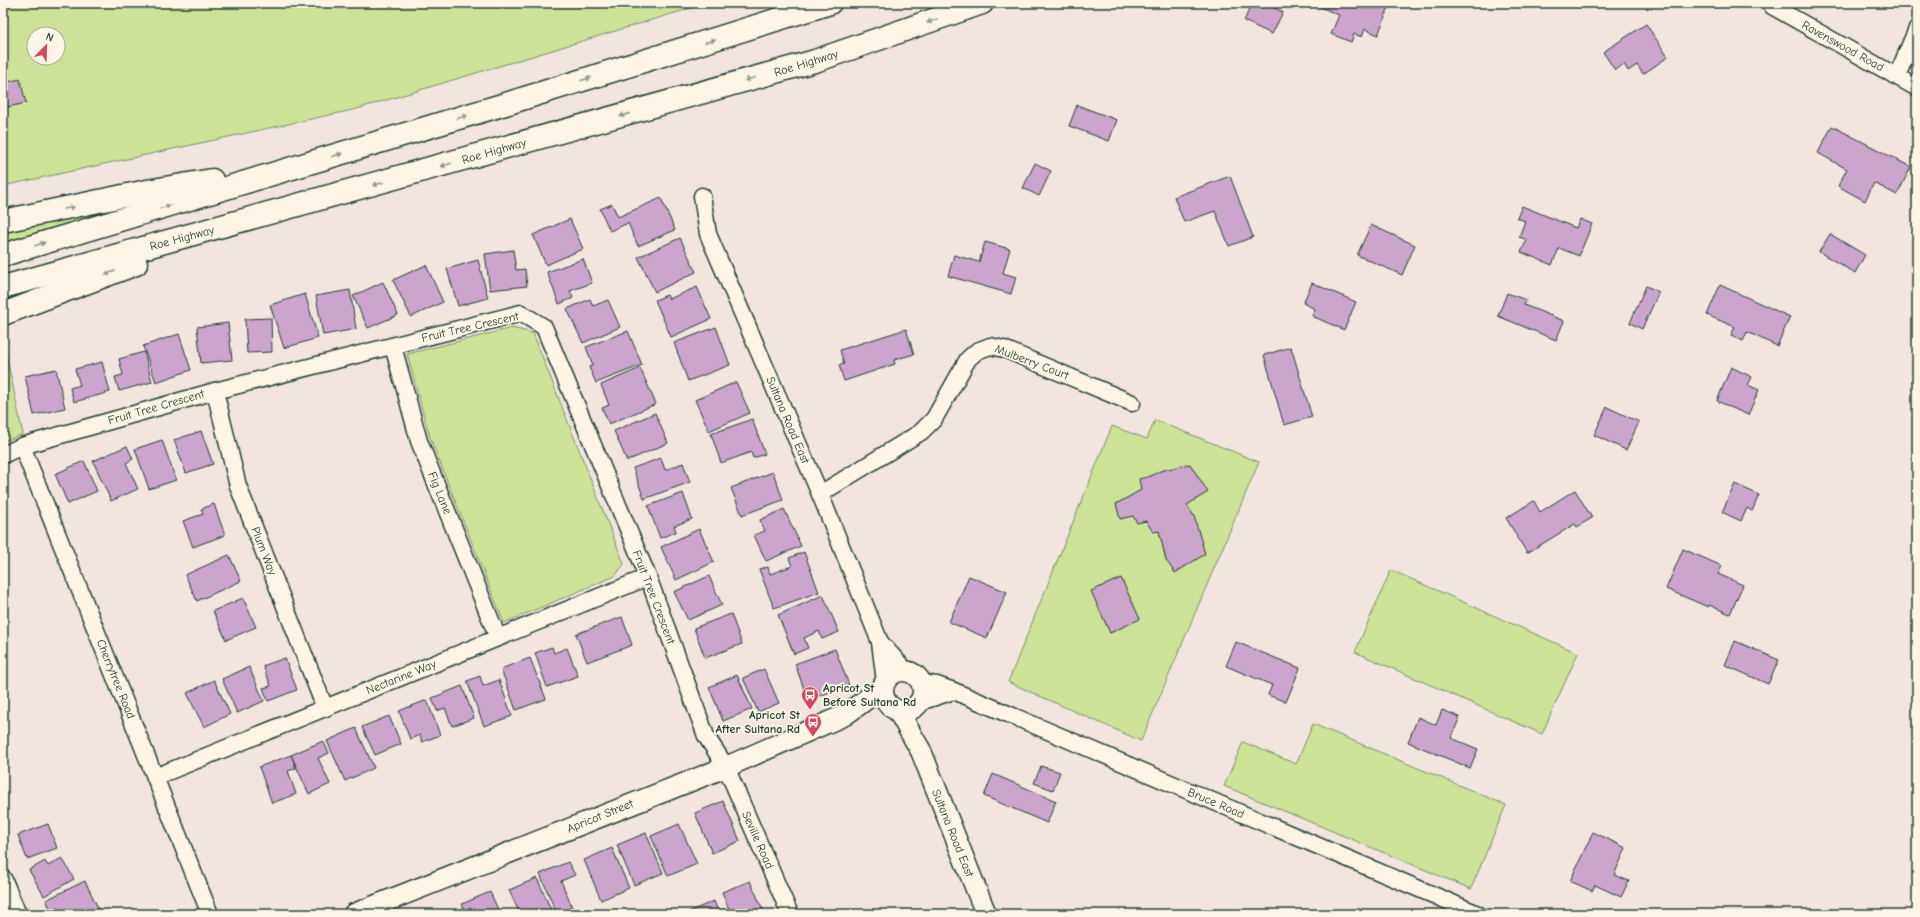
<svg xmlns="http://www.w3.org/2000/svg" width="1920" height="917" font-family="'Comic Neue',sans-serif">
<rect width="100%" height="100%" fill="#f2e5e0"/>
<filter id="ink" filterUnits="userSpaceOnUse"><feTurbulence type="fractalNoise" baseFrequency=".025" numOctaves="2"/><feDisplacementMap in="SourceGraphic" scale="8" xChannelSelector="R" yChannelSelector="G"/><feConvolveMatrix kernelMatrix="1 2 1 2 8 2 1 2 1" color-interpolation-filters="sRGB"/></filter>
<g filter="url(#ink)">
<!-- green -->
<g fill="#cee297" stroke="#769066" fill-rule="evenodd">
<path d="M3 3H708L357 109 3 186ZM34 34H58V58H34Z"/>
<path d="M193 191 3 244V227Z"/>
<path d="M512 328 533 333 624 564 615 576 504 623 430 438 407 354Z"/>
<path d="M3 349H5L23 434 3 442Z"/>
<path d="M1155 420 1259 462 1141 741 1008 682 1112 426 1147 439Z"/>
<path d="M1391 570 1578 653 1542 734 1355 652Z"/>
<path d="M1313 724 1506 805 1471 889 1224 786 1243 742 1296 764Z"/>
</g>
<!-- building -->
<g fill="#cca5cc" stroke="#1f3d34">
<path d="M1252 3H1264L1283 12 1272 34 1244 21Z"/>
<path d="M1313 3H1386L1390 4 1378 35 1365 29 1362 37 1354 34 1351 42 1331 34 1339 15 1313 4Z"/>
<path d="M1646 24 1668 57 1643 74 1637 65 1628 71 1624 64 1615 70 1603 52Z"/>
<path d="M20 79 26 103 3 108V83Z"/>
<path d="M1077 105 1117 120 1109 141 1069 126Z"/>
<path d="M1832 126 1911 167 1897 195 1874 183 1865 201 1838 186 1847 169 1818 153Z"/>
<path d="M1035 163 1051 171 1039 196 1023 188Z"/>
<path d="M1230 176 1253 237 1229 246 1215 211 1184 222 1174 197Z"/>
<path d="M661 198 675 230 638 246 628 223 610 231 600 209 612 204 618 217Z"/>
<path d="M1522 206 1576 228 1580 219 1592 224 1579 256 1559 248 1552 265 1521 252 1527 240 1519 237 1525 221 1517 218Z"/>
<path d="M570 219 583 249 546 265 533 235Z"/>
<path d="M1371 225 1415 245 1402 275 1357 255Z"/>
<path d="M1830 234 1865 255 1855 273 1819 252Z"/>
<path d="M680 238 696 272 655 292 638 257Z"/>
<path d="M985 242 1010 249 1003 273 1016 277 1011 294 948 276 954 255 979 262Z"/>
<path d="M513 250 516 270 525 269 527 286 490 290 485 254Z"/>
<path d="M583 259 592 283 570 291 573 298 559 304 547 272Z"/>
<path d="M478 260 488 298 458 306 447 269Z"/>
<path d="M426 265 443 302 411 317 393 280Z"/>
<path d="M383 282 398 315 368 328 353 296Z"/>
<path d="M1312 283 1356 302 1344 330 1312 316 1315 309 1303 303Z"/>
<path d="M1720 285 1790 317 1777 346 1747 332 1743 341 1731 335 1735 327 1707 315Z"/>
<path d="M1646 286 1659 292 1642 329 1630 323Z"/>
<path d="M697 287 711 319 671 337 655 300 667 295 669 299Z"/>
<path d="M350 290 356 329 323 335 316 296Z"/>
<path d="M1507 293 1526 300 1524 305 1564 321 1556 340 1498 316Z"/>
<path d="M305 294 318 338 284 348 270 305Z"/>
<path d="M590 299 593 306 608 300 620 327 583 343 567 309Z"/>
<path d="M271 318 272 352 247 353 245 319Z"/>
<path d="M228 323 232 360 201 363 197 327Z"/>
<path d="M716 327 730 365 688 381 674 343Z"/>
<path d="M906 329 914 354 894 360 895 364 844 381 839 365 844 364 840 350Z"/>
<path d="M628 331 642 365 596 383 589 367 593 365 586 347Z"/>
<path d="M179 334 191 370 156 382 143 346Z"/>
<path d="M1291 347 1312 417 1284 425 1264 355Z"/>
<path d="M144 352 152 382 119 391 115 377 123 375 119 359Z"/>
<path d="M102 362 110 392 74 402 70 388 80 385 75 369Z"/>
<path d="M1731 367 1752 377 1748 385 1759 390 1748 415 1717 401Z"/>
<path d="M640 368 656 404 609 424 602 408 609 405 601 385Z"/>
<path d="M56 369 65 408 34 415 25 376Z"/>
<path d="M736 382 750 413 709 431 695 400Z"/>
<path d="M1607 407 1639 422 1626 450 1594 435Z"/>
<path d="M655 413 668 443 627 461 614 431Z"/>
<path d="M752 419 765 454 753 458 751 452 721 463 711 434Z"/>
<path d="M201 431 213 464 186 473 174 440Z"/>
<path d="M162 440 176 480 149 489 135 449Z"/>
<path d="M127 446 133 459 126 463 138 489 111 501 93 461Z"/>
<path d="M661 458 665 470 683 463 690 482 644 499 633 468Z"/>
<path d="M84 461 97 491 68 504 55 474Z"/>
<path d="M1190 464 1208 492 1187 505 1194 516 1205 554 1175 573 1166 560 1159 531 1153 532 1146 521 1137 523 1133 516 1120 519 1116 504 1141 490 1139 479 1151 476 1160 471Z"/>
<path d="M773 472 783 500 742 515 731 488Z"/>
<path d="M1735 484 1759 495 1752 511 1747 508 1741 521 1722 512Z"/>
<path d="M1575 490 1592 518 1577 527 1575 524 1527 553 1506 518 1534 501 1540 512Z"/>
<path d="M683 493 692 519 674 526 676 532 660 538 648 506Z"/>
<path d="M214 504 225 535 193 547 183 521 203 514 201 509Z"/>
<path d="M784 509 801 546 766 561 754 535 765 531 760 520Z"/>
<path d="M699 529 714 562 676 580 661 547Z"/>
<path d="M1683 549 1722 566 1718 574 1743 585 1730 614 1709 605 1708 607 1666 589Z"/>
<path d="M804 552 819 592 774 608 759 569 768 567 770 574 792 566 789 558Z"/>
<path d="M229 555 241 581 197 601 185 575Z"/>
<path d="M709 576 722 605 688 620 674 592Z"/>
<path d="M969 576 1007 592 987 638 949 622Z"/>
<path d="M1121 578 1140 619 1110 633 1091 591Z"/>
<path d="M823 595 839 632 822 639 819 631 804 638 808 648 794 654 778 615Z"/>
<path d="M243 598 256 627 226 640 213 611Z"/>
<path d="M731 614 742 644 705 658 694 628Z"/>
<path d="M622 617 632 645 587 662 576 634Z"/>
<path d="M1735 641 1779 660 1768 684 1725 665Z"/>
<path d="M1236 642 1300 668 1286 702 1268 695 1272 685 1226 666Z"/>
<path d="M552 647 554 653 567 648 578 676 547 687 535 653Z"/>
<path d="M835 649 849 685 808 700 795 664Z"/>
<path d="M285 658 297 690 268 701 263 688 271 686 263 666Z"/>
<path d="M530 658 546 699 516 710 501 669Z"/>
<path d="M249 667 264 701 237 713 222 679Z"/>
<path d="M764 669 779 703 758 712 743 678Z"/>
<path d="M737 675 752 709 723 721 709 687Z"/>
<path d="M480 676 483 686 499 680 512 716 484 726 467 681Z"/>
<path d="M214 680 230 714 204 727 187 693Z"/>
<path d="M462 686 474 718 452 726 445 708 437 711 432 698Z"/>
<path d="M427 700 440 735 422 742 420 735 410 739 399 711Z"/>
<path d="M1442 710 1460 717 1451 738 1478 749 1470 768 1408 742 1418 717 1436 725Z"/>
<path d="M389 716 401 744 375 755 362 727Z"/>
<path d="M356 728 374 768 345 781 327 741Z"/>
<path d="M323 741 329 753 318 758 330 784 309 794 291 755Z"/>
<path d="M291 755 296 768 288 771 296 794 272 803 259 767Z"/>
<path d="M1041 766 1060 772 1053 790 1034 783Z"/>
<path d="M993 774 1056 801 1047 823 984 796Z"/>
<path d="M723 801 740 841 712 853 695 813Z"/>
<path d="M48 824 57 848 27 859 18 835Z"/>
<path d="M679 824 697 864 668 876 651 836Z"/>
<path d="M1593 832 1626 848 1614 875 1629 881 1621 897 1595 885 1592 891 1570 881Z"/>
<path d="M646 833 663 873 634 885 617 845Z"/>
<path d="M612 848 629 888 601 900 584 860Z"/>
<path d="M62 858 74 879 44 896 29 870 45 861 48 866Z"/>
<path d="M568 862 575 875 561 881 572 907 557 914 540 874Z"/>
<path d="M537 878 553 914H520L509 890Z"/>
<path d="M85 881 99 910 91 914H53L46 900Z"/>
<path d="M750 881 765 914H731L722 892Z"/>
<path d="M490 892 500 914H467L462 904Z"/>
<path d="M714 901 719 914H686V913Z"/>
<path d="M463 908 465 914H449Z"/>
</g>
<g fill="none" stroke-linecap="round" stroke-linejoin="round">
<!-- minor casing -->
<g stroke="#1f3d34" stroke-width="19">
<g id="minor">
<path d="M1771 3 1772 6 1917 88"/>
<path d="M1897 76 1917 29"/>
<path d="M702 196 708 234 820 494 880 642 885 682"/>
<path d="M393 346 419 441 498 638"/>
<path d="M215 391 238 486 325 708"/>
<path d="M22 446 210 914"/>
<path d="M3 455 22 446 215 391 521 313 544 327 648 577 706 736 726 767 790 914"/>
<path d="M820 494 921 432 934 419 968 359 977 351 990 346 1004 349 1132 403"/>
<path d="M880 642 906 671"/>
<path d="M921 683 937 685 954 691 1478 914"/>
<path d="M920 702 954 691"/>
<path d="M155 777 648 577"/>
<path d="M3 878 18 914"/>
</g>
</g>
<!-- tertiary casing -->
<g stroke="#1f3d34" stroke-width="23">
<g id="tertiary">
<circle cx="903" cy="691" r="20"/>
<path d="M898 711 921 751 986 914"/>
<path d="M354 914 726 767 845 715 883 687"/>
</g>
</g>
<!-- motorway casing -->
<g stroke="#1f3d34" stroke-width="25">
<g id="motorway">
<path d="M3 221 147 191 212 180"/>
<path d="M3 255 512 102 830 3"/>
<path d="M3 287 815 61 982 3"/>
<path d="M3 314 136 264"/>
</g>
</g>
<!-- minor -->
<use href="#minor" stroke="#fcf5e5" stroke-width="16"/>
<!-- tertiary -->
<use href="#tertiary" stroke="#fcf5e5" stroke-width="20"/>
<!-- motorway -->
<use href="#motorway" stroke="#fcf5e5" stroke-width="22"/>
</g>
<!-- one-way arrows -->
<defs><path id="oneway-solid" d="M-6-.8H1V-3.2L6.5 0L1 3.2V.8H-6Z"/></defs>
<g fill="#8e998c">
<use href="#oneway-solid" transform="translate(932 21) rotate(160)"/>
<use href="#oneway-solid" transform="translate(710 41) rotate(-18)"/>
<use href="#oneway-solid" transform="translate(586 79) rotate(-17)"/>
<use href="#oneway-solid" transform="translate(750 79) rotate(164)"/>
<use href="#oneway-solid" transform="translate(625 115) rotate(164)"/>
<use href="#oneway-solid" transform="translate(462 117) rotate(-17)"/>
<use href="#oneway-solid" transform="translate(337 155) rotate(-17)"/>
<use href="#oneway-solid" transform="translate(446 165) rotate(164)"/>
<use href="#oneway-solid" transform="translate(378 184) rotate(164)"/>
<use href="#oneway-solid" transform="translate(165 207) rotate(-17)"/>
<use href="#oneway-solid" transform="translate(69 208) rotate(-12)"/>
<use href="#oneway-solid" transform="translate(40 244) rotate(-17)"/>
<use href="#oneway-solid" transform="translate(110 273) rotate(159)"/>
</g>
</g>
<!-- icons -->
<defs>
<g id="bus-pin" transform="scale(0.9)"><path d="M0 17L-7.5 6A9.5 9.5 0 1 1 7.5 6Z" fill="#d1495b" stroke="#fcf5e5"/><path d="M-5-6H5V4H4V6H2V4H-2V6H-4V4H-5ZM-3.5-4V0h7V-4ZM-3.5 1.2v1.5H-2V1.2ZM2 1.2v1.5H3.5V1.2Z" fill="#fff"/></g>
</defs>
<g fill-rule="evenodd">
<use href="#bus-pin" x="810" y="695"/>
<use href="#bus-pin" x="813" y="722"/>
</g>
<g text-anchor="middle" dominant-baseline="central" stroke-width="3.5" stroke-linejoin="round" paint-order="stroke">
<!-- street labels -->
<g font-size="12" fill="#1f3d34" stroke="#fcf5e5">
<text transform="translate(1843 46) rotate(29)">Ravenswood Road</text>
<text transform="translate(806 63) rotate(-17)">Roe Highway</text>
<text transform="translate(494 151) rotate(-16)">Roe Highway</text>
<text transform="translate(182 238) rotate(-15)">Roe Highway</text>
<text transform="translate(470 327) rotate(-13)">Fruit Tree Crescent</text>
<text transform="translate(1032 362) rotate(21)">Mulberry Court</text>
<text transform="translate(156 407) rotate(-16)">Fruit Tree Crescent</text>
<text transform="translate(788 420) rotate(67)">Sultana Road East</text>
<text transform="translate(440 493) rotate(68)">Fig Lane</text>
<text transform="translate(264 551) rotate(69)">Plum Way</text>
<text transform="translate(654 597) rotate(69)">Fruit Tree Crescent</text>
<text transform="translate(401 677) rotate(-22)">Nectarine Way</text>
<text transform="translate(116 679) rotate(68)">Cherrytree Road</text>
<text transform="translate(1216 803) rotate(23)">Bruce Road</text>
<text transform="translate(600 816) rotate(-22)">Apricot Street</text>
<text transform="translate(953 833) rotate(68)">Sultana Road East</text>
<text transform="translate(758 840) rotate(66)">Seville Road</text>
</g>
<!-- poi labels -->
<g font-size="12" font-weight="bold" fill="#1f3d34" stroke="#fcf5e5" text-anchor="start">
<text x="823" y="688">Apricot St<tspan x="823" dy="14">Before Sultana Rd</tspan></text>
<text x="800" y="715" text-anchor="end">Apricot St<tspan x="800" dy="14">After Sultana Rd</tspan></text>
</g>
</g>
<!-- margin -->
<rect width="1920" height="917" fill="none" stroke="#fcf5e5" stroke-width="16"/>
<rect x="8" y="8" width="1904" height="901" fill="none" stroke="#1f3d34" stroke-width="1.5" filter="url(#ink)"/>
<!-- north arrow -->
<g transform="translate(46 46) rotate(23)"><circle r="19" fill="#fcf5e5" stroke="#a4ab9e"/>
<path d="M0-3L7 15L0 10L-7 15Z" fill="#d1495b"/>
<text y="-6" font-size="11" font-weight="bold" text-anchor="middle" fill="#1f3d34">N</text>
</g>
</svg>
